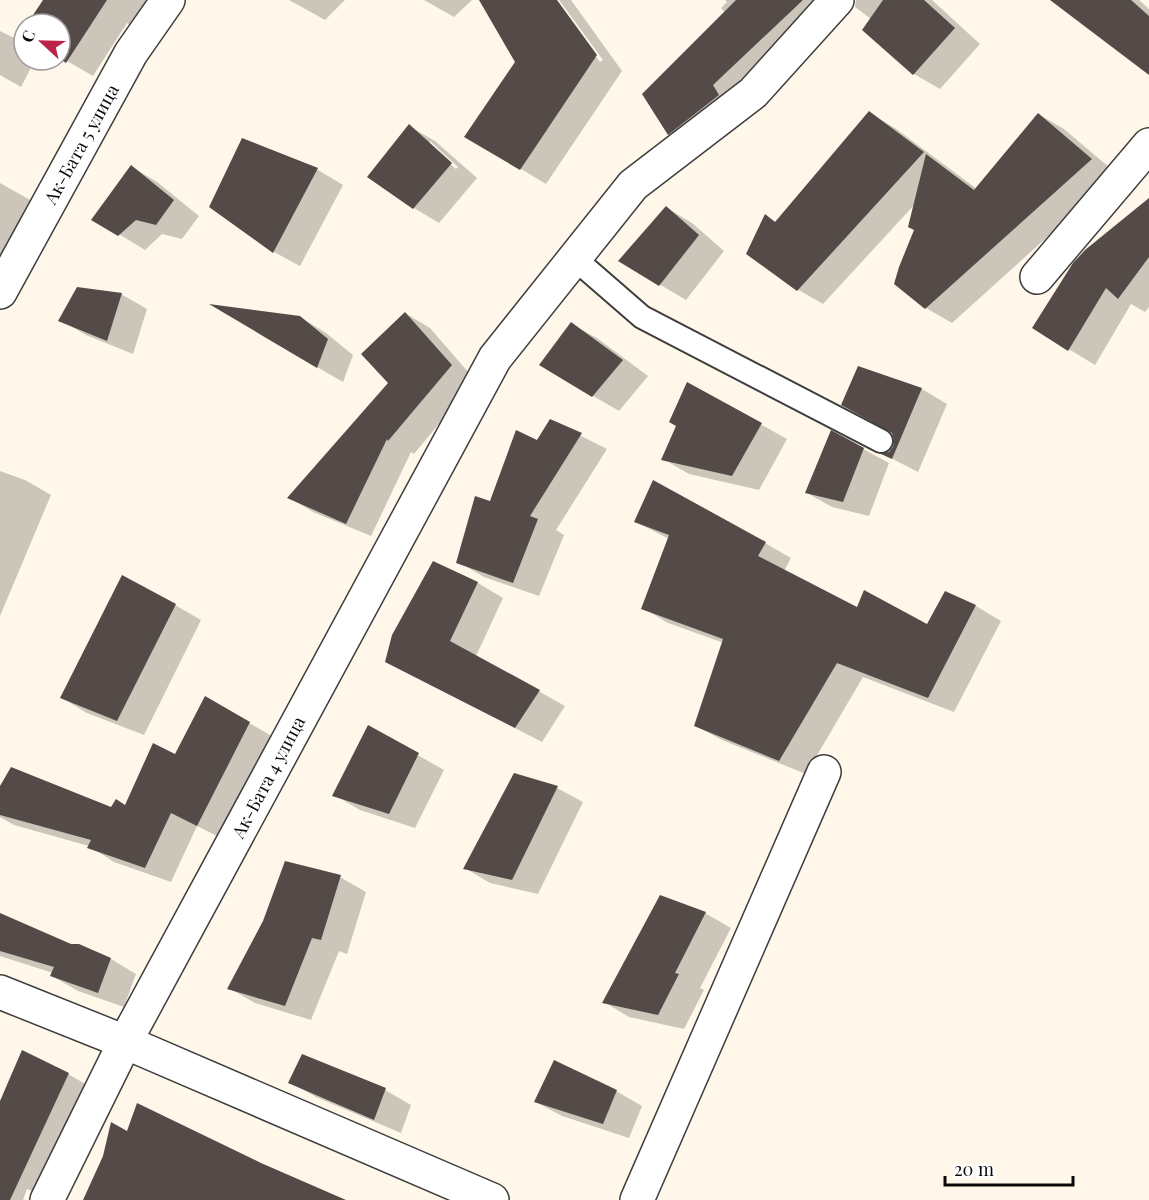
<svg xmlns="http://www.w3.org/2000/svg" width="1149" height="1200" font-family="'Playfair Display',serif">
<rect width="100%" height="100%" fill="#fff7e9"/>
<!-- shadow -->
<g fill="#0003" fill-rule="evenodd">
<path d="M61 0H149L133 27 127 23 93 76 60 57V24H28Z"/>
<path d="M289 0H345L325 20Z"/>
<path d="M424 0H472L454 17Z"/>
<path d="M480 0H556L600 62 603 60 559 0H571L622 71 546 184 466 136 517 62Z"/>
<path d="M725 0H844L695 148 669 133 725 13 721 8 727 2Z"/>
<path d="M856 0H932L980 44 940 89 914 74 871 19 855 7Z"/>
<path d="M1060 0H1139L1149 9V73Z"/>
<path d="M0 31 24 43V60H35L21 87 0 75Z"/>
<path d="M869 113 895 128 977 189 1038 114 1064 129 1117 174 952 323 926 308 896 284 916 230V203L823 304 797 289 765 216 776 222Z"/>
<path d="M409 126 435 141 477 178 439 223 414 208ZM430 141 458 167 456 169 430 145Z"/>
<path d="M243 139 318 170 343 185 300 266 274 252 211 206Z"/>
<path d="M132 167 157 182 199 216 182 239 162 234 145 250 94 219Z"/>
<path d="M0 183 32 201 0 258Z"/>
<path d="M667 208 692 223 724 251 686 300 620 261Z"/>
<path d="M1149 212V307L1145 312 1131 304 1095 365 1034 328Z"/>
<path d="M121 294 147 309 133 354 86 335 60 320Z"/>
<path d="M405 313 430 328 475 380 414 454 411 452 371 536 313 512 290 498 390 383Z"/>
<path d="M300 317 326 333 353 355 343 382 317 367Z"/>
<path d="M571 324 597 338 648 376 619 411 593 396Z"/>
<path d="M859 367 922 389 947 404 918 472 885 455 890 453 895 447 896 440Z"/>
<path d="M688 384 787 439 759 490 689 474 663 459 678 425Z"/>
<path d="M551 421 607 449 556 530 564 535 539 596 484 577 458 562 491 503Z"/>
<path d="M832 432 889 463 869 516 832 507 807 493Z"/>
<path d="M0 471 25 480 51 495 0 616Z"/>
<path d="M636 522 765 543 791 558 784 571 858 609 928 626 946 593 976 606 1001 621 954 712 863 677 806 774 722 740 696 726 724 643 668 623 643 608 669 539Z"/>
<path d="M433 563 478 583 503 598 476 656 565 706 542 742 386 662Z"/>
<path d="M175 605 201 620 144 735 87 713 62 698Z"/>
<path d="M206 698 275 738 223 839 197 826 171 882 114 862 89 846 14 825 0 817V790L112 809 126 806 176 756Z"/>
<path d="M368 727 444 770 415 828 360 810 334 795Z"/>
<path d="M557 788 583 802 538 894 490 883 465 868Z"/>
<path d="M340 877 366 892 347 954 339 951 311 1020 255 1003 229 988Z"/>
<path d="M705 913 731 928 700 988 704 990 684 1029 629 1017 604 1002Z"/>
<path d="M0 915 71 945 111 959 136 974 124 1007 78 991 52 976 53 973 0 956Z"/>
<path d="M555 1062 616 1091 642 1106 629 1138 562 1116 536 1102Z"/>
<path d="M68 1074 94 1089 45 1196 27 1189 23 1200H0V1105Z"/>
<path d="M290 1082 385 1090 411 1105 401 1133 316 1097Z"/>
</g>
<!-- building -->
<g fill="#544a48">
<path d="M43 0H107L66 63 60 59V24H27Z"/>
<path d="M479 0H557L597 55 520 170 464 137 515 62Z"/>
<path d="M736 0H803L713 85 719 95 668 135 642 94Z"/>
<path d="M883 0H924L955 28 913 75 862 30Z"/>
<path d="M1050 0H1131L1149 16V75Z"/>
<path d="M869 111 924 152 797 291 746 254 765 214 775 222Z"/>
<path d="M1038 113 1092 159 925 309 894 284 899 267 914 230 908 227 926 154 974 190Z"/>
<path d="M409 124 452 163 413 209 367 177Z"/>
<path d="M242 138 318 168 273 253 209 207Z"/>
<path d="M131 165 174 200 156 225 136 220 118 236 91 220Z"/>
<path d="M1149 198V257L1118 299 1106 288 1068 351 1032 328 1073 263 1085 250Z"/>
<path d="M666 206 699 235 659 286 618 261Z"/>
<path d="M77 287 122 293 107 341 58 321Z"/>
<path d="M209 304 300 316 328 339 317 368Z"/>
<path d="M405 312 452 365 388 441 387 439 346 524 287 498 388 383 361 354Z"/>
<path d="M571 322 623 360 592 397 539 365Z"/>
<path d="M858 366 922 388 892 459 881 454 889 452 893 447 894 440 892 433 841 405Z"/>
<path d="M687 382 762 423 732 476 661 460 676 426 669 422Z"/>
<path d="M550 419 582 433 530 516 538 519 513 583 456 563 475 496 490 501 516 430 537 440Z"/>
<path d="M831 430 866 449 864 448 843 502 805 493Z"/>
<path d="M653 480 766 542 758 556 857 607 864 590 927 624 945 591 976 605 928 698 837 663 779 761 694 726 723 639 641 609 669 535 634 522Z"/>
<path d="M433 561 478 582 450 641 540 690 515 728 385 662 392 635Z"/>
<path d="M122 575 176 604 117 721 60 698Z"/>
<path d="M205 696 250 722 197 826 171 813 145 868 87 848 91 840 0 815V786L11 767 111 807 116 799 125 805 153 743 175 754Z"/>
<path d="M368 725 419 753 389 814 332 796Z"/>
<path d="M514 773 558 786 512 880 463 869Z"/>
<path d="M285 861 341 875 321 940 312 938 285 1006 227 989 263 921Z"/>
<path d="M660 895 706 912 675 973 679 974 658 1015 602 1003Z"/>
<path d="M0 913 71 944H79L111 958 98 993 50 976 54 967 0 951Z"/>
<path d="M22 1050 69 1073 10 1200H0V1101Z"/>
<path d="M302 1054 386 1088 374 1120 288 1083Z"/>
<path d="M554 1060 617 1090 603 1124 534 1102Z"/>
<path d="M137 1103 261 1163 346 1200H83L103 1156 111 1122 127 1131Z"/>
</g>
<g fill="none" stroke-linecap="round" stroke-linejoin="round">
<!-- service casing -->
<g stroke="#3e3e3e" stroke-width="26">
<path id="service" d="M574 258 642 317 881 441"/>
</g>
<!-- minor casing -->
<g stroke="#3e3e3e" stroke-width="36">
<g id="minor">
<path d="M1037 277 1149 145"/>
<path d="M0 292 131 53 168 0"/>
<path d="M0 992 125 1042 492 1200"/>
<path d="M47 1200 125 1042 495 358 633 185 753 93 837 0"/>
<path d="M637 1200 824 772"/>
</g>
</g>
<!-- service -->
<use href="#service" stroke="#fff" stroke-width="22"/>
<!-- minor -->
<use href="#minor" stroke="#fff" stroke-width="33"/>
</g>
<g text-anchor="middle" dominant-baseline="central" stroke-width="6" stroke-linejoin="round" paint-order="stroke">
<!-- street labels -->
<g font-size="18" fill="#0b0b0b" stroke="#fff">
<text transform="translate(81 144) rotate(-61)">Ак-Бата 5 улица</text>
<text transform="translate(268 777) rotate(-62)">Ак-Бата 4 улица</text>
</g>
</g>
<!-- north arrow -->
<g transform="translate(42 42) rotate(292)"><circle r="28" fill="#ffffff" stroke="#9d9d9d" stroke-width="1.5"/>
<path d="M0-4.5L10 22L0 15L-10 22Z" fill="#ba2448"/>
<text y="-9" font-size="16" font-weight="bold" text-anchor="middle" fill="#0b0b0b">С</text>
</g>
<!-- scale -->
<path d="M945 1176v9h128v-9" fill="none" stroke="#0b0b0b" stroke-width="3"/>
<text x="954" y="1176" font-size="18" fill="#0b0b0b" stroke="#ffffff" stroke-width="4.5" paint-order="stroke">20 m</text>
</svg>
